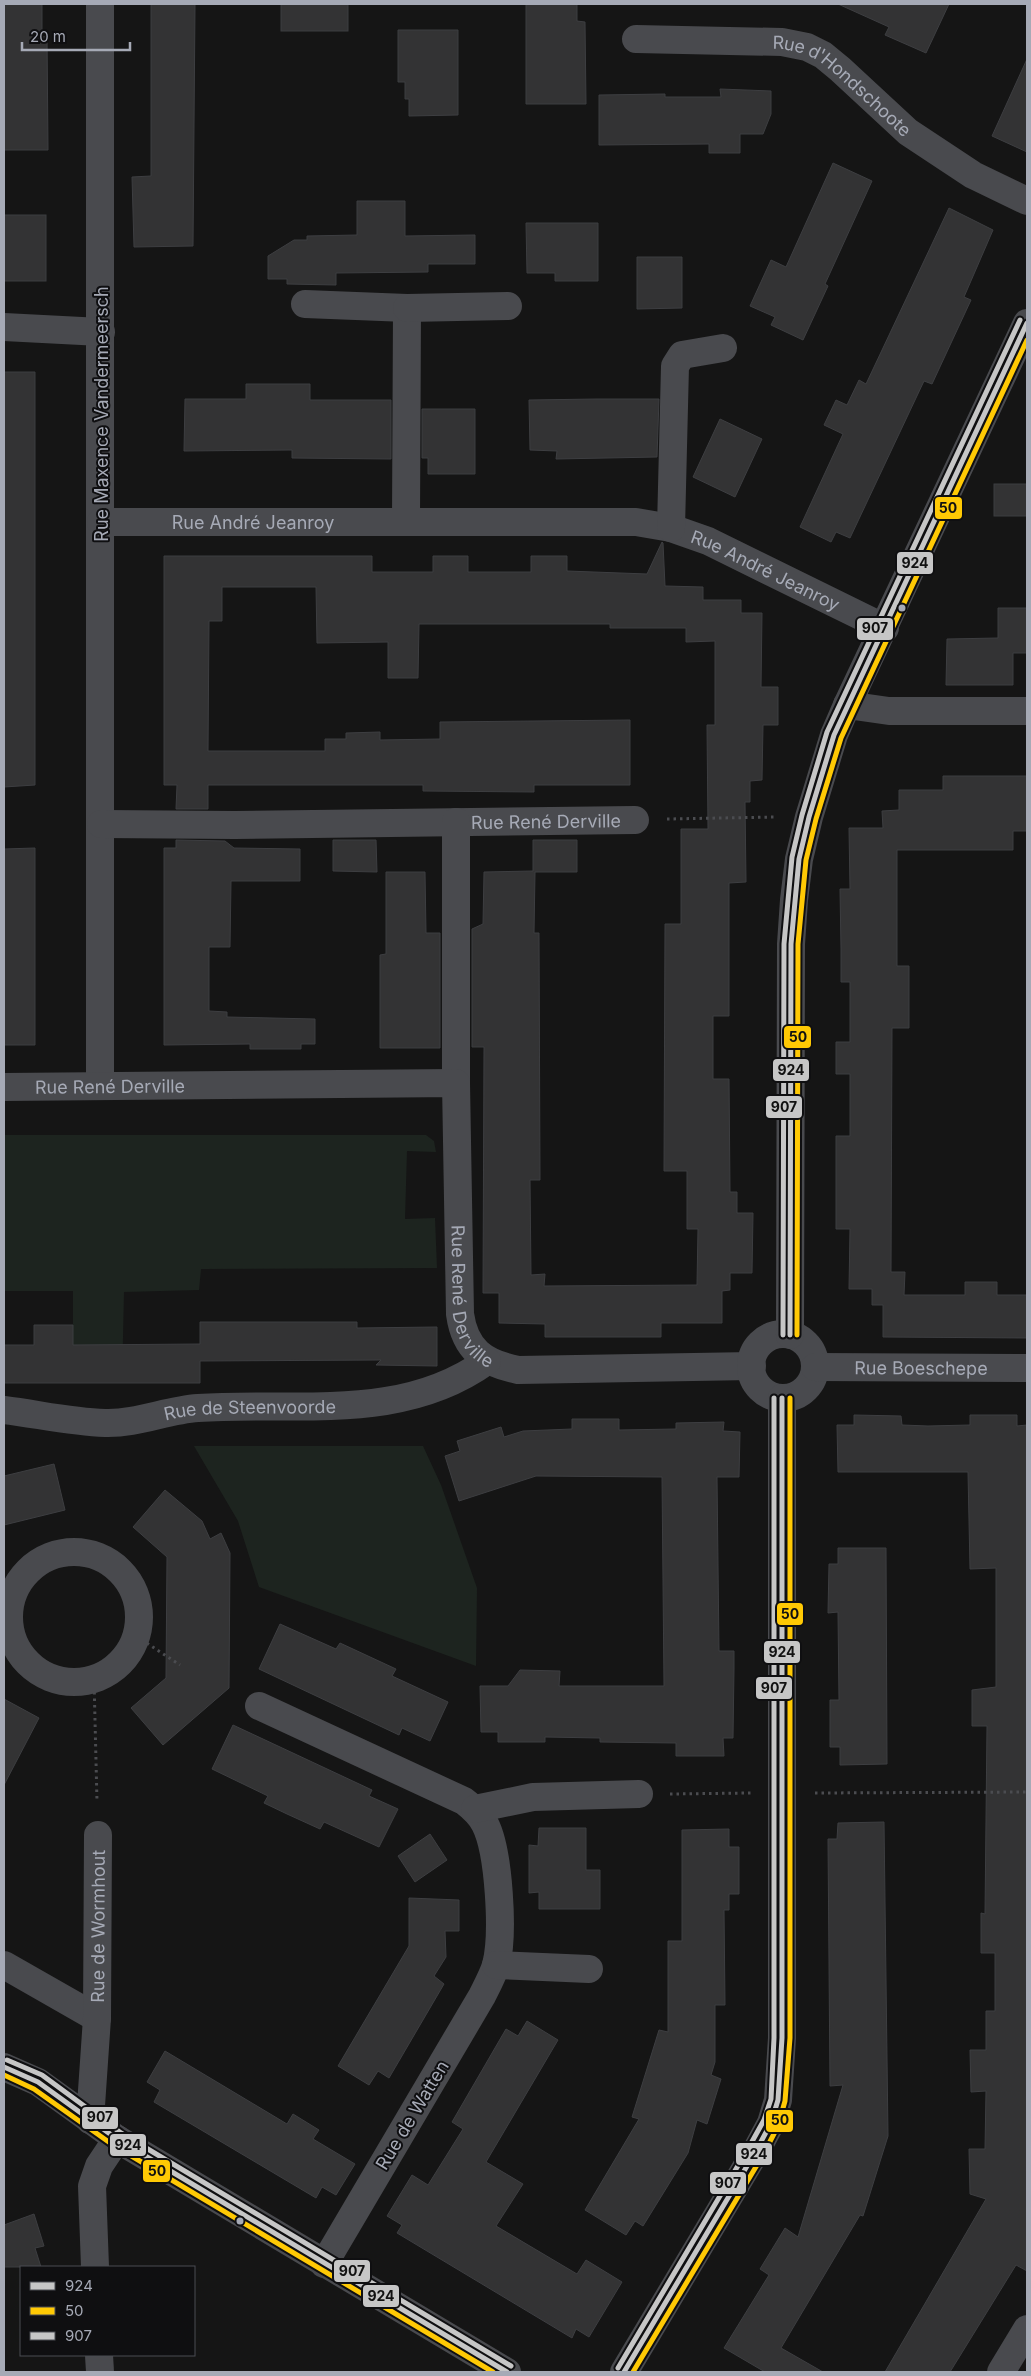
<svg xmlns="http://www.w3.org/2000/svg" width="1031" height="2376" font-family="Inter,sans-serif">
<rect width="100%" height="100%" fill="#151515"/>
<!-- green -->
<g fill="#1d241f">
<path d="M4 1135H426L434 1141 436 1152 407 1151 405 1219 435 1218 437 1268 201 1269 199 1290 124 1292 122 1383H73V1291H4Z"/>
<path d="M194 1446H423L441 1485 477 1588 476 1666 259 1587 238 1521Z"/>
</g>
<!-- building -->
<g fill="#333334" stroke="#3d3e41">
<path d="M4 4H42V37L47 36 48 150H4Z"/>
<path d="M151 4H195L193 246 134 247 132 177 151 176Z"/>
<rect x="281" y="4" width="67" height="27"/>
<path d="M526 4H577V21L585 22 586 104H526Z"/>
<path d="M838 4H949L926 53 885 35 889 27Z"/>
<path d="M398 30H458V115L409 116V99H405V82H398Z"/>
<path d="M1027 59V152L992 136Z"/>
<path d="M720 89 771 91V114L763 134H740V153H709V144L599 145V95L665 94V97H721Z"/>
<path d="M833 163 872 181 825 284 828 286 803 340 771 325 775 317 750 306 771 260 786 267Z"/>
<path d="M357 201H405V236L475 235V264H428V272L336 273V285L287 284V279H268V256L294 240H307V236L357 235Z"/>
<path d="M949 208 993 230 964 297 971 300 932 384 924 381 850 538 836 532 831 542 800 527 843 434 824 425 836 400 847 405 859 380 866 384Z"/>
<rect x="4" y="215" width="42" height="66"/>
<path d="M526 223H598V281H555V273H527Z"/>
<path d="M637 257H682V308L637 309Z"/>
<path d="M4 372H35V785L4 787Z"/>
<path d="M246 384H310V400H391V459L292 458V450L184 451 185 399H246Z"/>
<path d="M597 399H659L657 457 556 459 557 451 530 450 529 400Z"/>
<path d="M422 409H475V474H428V458H422Z"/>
<path d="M720 419 762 439 735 497 693 477Z"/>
<rect x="994" y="484" width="33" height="32"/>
<path d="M662 542 663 543 665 586 703 587V600H741V613H762L761 687H778V725H763L762 780 750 781V802H745L746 882 729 883V1016H713V1079H729L730 1192H737V1213H753L752 1273H730V1290L722 1291V1323H661V1337H545V1324L499 1323V1293H483L484 1047H472V929L483 924 484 872 533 871V840H577V872H535L534 933H539L540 1180H530L531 1275 545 1274 544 1286 697 1285 698 1229H687V1171H664L665 924H681V829H708L707 725H715V641L686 642V628H610V624H419L418 678H388V642L317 643 316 587H222V621H209L208 751H325V739H346V733L380 732V740L440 739V722L630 720V785H534V792L423 791V785H208V809H176L177 785H164V556H372V572H433V556H468V572H531V556H567V571L647 574Z"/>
<path d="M998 608H1027V653H1013V685H946L947 639 998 638Z"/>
<path d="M943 776H1027V831H1013V850H897V966H909V1028H892L891 1272H905L904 1295H965V1282H997V1295H1027V1338L883 1337V1305H872V1289H849L850 1229H836V1136H850V1074H836V1042H850V982H841V949L840 889H850L849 828H883L882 811 899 810V790H943Z"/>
<path d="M176 840 225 841 234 848 300 849V881H231L230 947H209V1011L227 1012V1017L315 1019V1044H301V1049H250V1044L164 1045V848H176Z"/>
<path d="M333 840H376L377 872 333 871Z"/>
<path d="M35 848V1045H4V849Z"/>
<path d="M386 872H425L426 933H440V1048H380V955L386 954Z"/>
<path d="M200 1322H357V1328L437 1327V1366L376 1365 381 1360 200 1361V1383H4V1345H34V1325H73V1345L200 1344Z"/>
<path d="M854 1415 901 1416 902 1425 928 1426 970 1425V1415H1017V1426L1027 1425V2271L1016 2265 950 2372H885L986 2199 970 2194 969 2149H985L986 2091 971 2092 970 2050H986V2011H995V1953H981V1913L985 1914 987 1726H972V1690L996 1687V1568L970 1569 968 1472H838L837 1425H854Z"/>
<path d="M572 1419H619V1430L676 1429V1423L724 1422 723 1431 740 1432 739 1477H717L719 1651H734V1668L733 1738H723L724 1756H676V1743L600 1742V1738L545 1737V1742H498V1732H481L480 1686H508L520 1670 560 1671 559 1686H664L662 1477 536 1476 459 1501 445 1456 460 1451 457 1441 501 1427 504 1437 523 1431 572 1429Z"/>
<path d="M54 1464 65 1510 4 1525V1476Z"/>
<path d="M165 1490 202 1521 210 1539 221 1533 230 1553 229 1688 163 1745 131 1708 166 1678 167 1557 133 1527Z"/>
<path d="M838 1548H886L887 1764 840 1765V1747H830V1700H839L838 1612 828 1613 829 1564H838Z"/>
<path d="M280 1624 336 1649 340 1643 396 1669 392 1676 448 1702 430 1741 402 1728 399 1735 259 1669Z"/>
<path d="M4 1699 39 1718 4 1785Z"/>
<path d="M233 1725 372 1790 369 1796 398 1809 379 1847 324 1822 320 1829 287 1814 264 1803 268 1796 212 1769Z"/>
<path d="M884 1822 888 2136 863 2216 860 2215 781 2348 823 2372H765L724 2348 769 2275 760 2269 785 2228 798 2237 843 2085 830 2086 828 1839H837L838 1823Z"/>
<path d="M539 1828H586V1870H600V1909H539V1892L529 1893V1845L538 1846Z"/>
<path d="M729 1829V1847H739V1894H729V1910H724L725 2005H715V2062L711 2075 721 2079 707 2124 697 2120 688 2153 643 2226 635 2221 626 2235 585 2210 639 2119 632 2117 659 2030 668 2032V1941H682V1830Z"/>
<path d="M430 1834 447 1860 415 1882 398 1856Z"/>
<path d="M409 1898 459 1900V1931H445L446 1957 434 1976 444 1984 389 2078 378 2071 369 2085 338 2066 409 1946Z"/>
<path d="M527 2021 558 2040 486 2162 523 2184 496 2226 577 2274 586 2260 622 2282 589 2337 576 2329 572 2338 397 2233 402 2225 387 2216 412 2175 428 2185 463 2129 452 2122 506 2029 518 2036Z"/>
<path d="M165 2051 287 2124 293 2114 319 2130 313 2139 355 2164 336 2195 322 2187 316 2198 154 2102 160 2090 147 2082Z"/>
<path d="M34 2214 44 2246 35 2248 41 2267H4V2225Z"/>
</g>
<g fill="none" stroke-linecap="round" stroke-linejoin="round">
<!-- path -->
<g stroke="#4b4c50" stroke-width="3" stroke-dasharray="2.5 4" stroke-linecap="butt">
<path d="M667 819 775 817"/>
<path d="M136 1636 180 1665"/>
<path d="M94 1679 97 1802"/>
<path d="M815 1793 1027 1792"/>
<path d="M670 1794 751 1793"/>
</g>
<!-- minor -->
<g stroke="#494a4e" stroke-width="28">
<path d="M100 4V1086"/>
<path id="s1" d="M636 39 782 42 807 47 823 55 840 69 908 132 973 175 1027 201"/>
<path d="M305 304 407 308 406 520"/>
<path d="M407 308 508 306"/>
<path d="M4 327 101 332"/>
<path id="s2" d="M101 522H636L671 528 708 541 885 628"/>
<path d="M671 528 675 366 682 355 723 348"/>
<path d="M847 705 889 711H1027"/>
<path id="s3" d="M101 824 235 825 635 820"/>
<path d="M456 1083V822"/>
<path id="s4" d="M4 1087 456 1083 460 1314C465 1350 484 1363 518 1370L752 1366"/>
<circle cx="783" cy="1366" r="32"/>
<path d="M790 1335 791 944 794 900 799 859 809 817 834 735 847 705 1027 323"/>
<path id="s5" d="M815 1367 1027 1368"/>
<path id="s6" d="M4 1410C37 1414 71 1422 105 1423 137 1424 167 1410 198 1408 298 1401 401 1423 487 1361"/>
<circle cx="74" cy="1617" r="65"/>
<path d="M259 1706 464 1801C473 1808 480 1814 485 1824 499 1851 504 1934 496 1965 493 1975 487 1986 482 1996L324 2264"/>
<path d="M475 1809 533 1797 639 1794"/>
<path d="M4 1965 97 2018"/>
<path d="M496 1965 589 1969"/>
<path d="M4 2067 38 2082 117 2139 507 2372"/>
<path id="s7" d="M90 2120 97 2018 98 1835"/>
<path d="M95 2267 92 2186 99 2166 117 2139"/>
<path d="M99 2355 100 2372"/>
<path d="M624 2372 756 2151 771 2123 778 2100 782 2038V1398"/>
<path d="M1001 2372 1027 2329"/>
</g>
<!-- bus-1 casing -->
<g stroke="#0f0f11" stroke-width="9">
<g id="bus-1">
<path d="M790 1335 791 944 799 859 809 817 834 735 1027 323"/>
<path d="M4 2067 38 2082 117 2139 507 2372"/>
<path d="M624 2372 756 2151 771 2123 778 2100 782 2038V1398"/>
</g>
</g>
<!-- bus-2 casing -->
<g stroke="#0f0f11" stroke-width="9">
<g id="bus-2">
<path d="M797 1335 798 944 806 860 816 819 841 738 1027 340"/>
<path d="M4 2075 34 2089 113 2145 493 2372"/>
<path d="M633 2372 763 2155 778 2126 785 2101 790 2038V1398"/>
</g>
</g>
<!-- bus-3 casing -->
<g stroke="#0f0f11" stroke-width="9">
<g id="bus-3">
<path d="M783 1335 784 944 792 857 802 815 827 732 1020 320"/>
<path d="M7 2060 42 2075 121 2133 511 2366"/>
<path d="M618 2368 749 2147 764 2120 771 2099 774 2038V1398"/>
</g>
</g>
<!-- bus-1 -->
<use href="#bus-1" stroke="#c6c6c6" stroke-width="5"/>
<!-- bus-2 -->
<use href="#bus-2" stroke="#ffc904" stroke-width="5"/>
<!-- bus-3 -->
<use href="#bus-3" stroke="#c6c6c6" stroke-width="5"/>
</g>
<!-- markers -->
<g fill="#a6aab6" stroke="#0f0f11" stroke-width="2">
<circle cx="902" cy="608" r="4.5"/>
<circle cx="240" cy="2221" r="4.5"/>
</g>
<g text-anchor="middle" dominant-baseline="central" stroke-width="4" stroke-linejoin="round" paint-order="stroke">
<!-- street labels -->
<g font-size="18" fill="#a6aab6" stroke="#0f0f11">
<text stroke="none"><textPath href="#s1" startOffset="221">Rue d'Hondschoote</textPath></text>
<text transform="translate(101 414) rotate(-90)">Rue Maxence Vandermeersch</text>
<text stroke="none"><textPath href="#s2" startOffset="152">Rue André Jeanroy</textPath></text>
<text stroke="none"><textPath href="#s2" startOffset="674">Rue André Jeanroy</textPath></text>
<text stroke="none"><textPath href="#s3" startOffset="445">Rue René Derville</textPath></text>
<text stroke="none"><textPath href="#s4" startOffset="106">Rue René Derville</textPath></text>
<text stroke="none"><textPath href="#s4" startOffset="669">Rue René Derville</textPath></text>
<text stroke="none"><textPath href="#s5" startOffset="106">Rue Boeschepe</textPath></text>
<text stroke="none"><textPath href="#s6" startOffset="248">Rue de Steenvoorde</textPath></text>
<text stroke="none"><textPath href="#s7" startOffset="194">Rue de Wormhout</textPath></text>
<text transform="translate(412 2115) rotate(-59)">Rue de Watten</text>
</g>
</g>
<g stroke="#0f0f11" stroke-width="2">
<rect x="934" y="496" width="29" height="24" rx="5" fill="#ffc904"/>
<rect x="896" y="551" width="38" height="24" rx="5" fill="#c6c6c6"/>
<rect x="856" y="617" width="38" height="24" rx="5" fill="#c6c6c6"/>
<rect x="783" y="1025" width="29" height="24" rx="5" fill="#ffc904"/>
<rect x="772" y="1058" width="38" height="24" rx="5" fill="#c6c6c6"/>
<rect x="765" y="1095" width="38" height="24" rx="5" fill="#c6c6c6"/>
<rect x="776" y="1602" width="28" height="24" rx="5" fill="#ffc904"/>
<rect x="763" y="1640" width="38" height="24" rx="5" fill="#c6c6c6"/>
<rect x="755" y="1676" width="38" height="24" rx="5" fill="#c6c6c6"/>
<rect x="81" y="2106" width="38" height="24" rx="5" fill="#c6c6c6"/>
<rect x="765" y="2109" width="29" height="24" rx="5" fill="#ffc904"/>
<rect x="109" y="2133" width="38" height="24" rx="5" fill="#c6c6c6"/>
<rect x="735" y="2142" width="38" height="24" rx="5" fill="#c6c6c6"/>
<rect x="142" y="2159" width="29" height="24" rx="5" fill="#ffc904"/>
<rect x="709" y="2171" width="38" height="24" rx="5" fill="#c6c6c6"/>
<rect x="333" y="2259" width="38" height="24" rx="5" fill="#c6c6c6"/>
<rect x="362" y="2284" width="38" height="24" rx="5" fill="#c6c6c6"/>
</g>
<g font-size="14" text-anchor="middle" font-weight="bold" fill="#111">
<text x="948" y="513">50</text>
<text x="915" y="568">924</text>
<text x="875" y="633">907</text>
<text x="798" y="1042">50</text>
<text x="791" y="1075">924</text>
<text x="784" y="1112">907</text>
<text x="790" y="1619">50</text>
<text x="782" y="1657">924</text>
<text x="774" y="1693">907</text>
<text x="100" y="2122">907</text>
<text x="780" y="2125">50</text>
<text x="128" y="2150">924</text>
<text x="754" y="2159">924</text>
<text x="157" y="2176">50</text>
<text x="728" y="2188">907</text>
<text x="352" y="2276">907</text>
<text x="381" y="2301">924</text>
</g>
<!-- border -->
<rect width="1031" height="2376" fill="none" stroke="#a6aab6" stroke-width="10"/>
<!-- legend -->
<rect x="20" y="2266" width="175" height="90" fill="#0f0f11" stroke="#4b4d53"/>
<rect x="30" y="2282" width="25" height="8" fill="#c6c6c6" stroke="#4b4d53"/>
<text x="65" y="2291" font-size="15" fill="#a6aab6">924</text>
<rect x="30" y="2307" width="25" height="8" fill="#ffc904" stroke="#4b4d53"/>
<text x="65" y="2316" font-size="15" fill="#a6aab6">50</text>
<rect x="30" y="2332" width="25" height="8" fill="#c6c6c6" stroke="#4b4d53"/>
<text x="65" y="2341" font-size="15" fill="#a6aab6">907</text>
<!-- scale -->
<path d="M22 42v8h108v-8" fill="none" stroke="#a6aab6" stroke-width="2.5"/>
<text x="30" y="42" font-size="15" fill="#a6aab6" stroke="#0f0f11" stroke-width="4" paint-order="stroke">20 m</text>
</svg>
